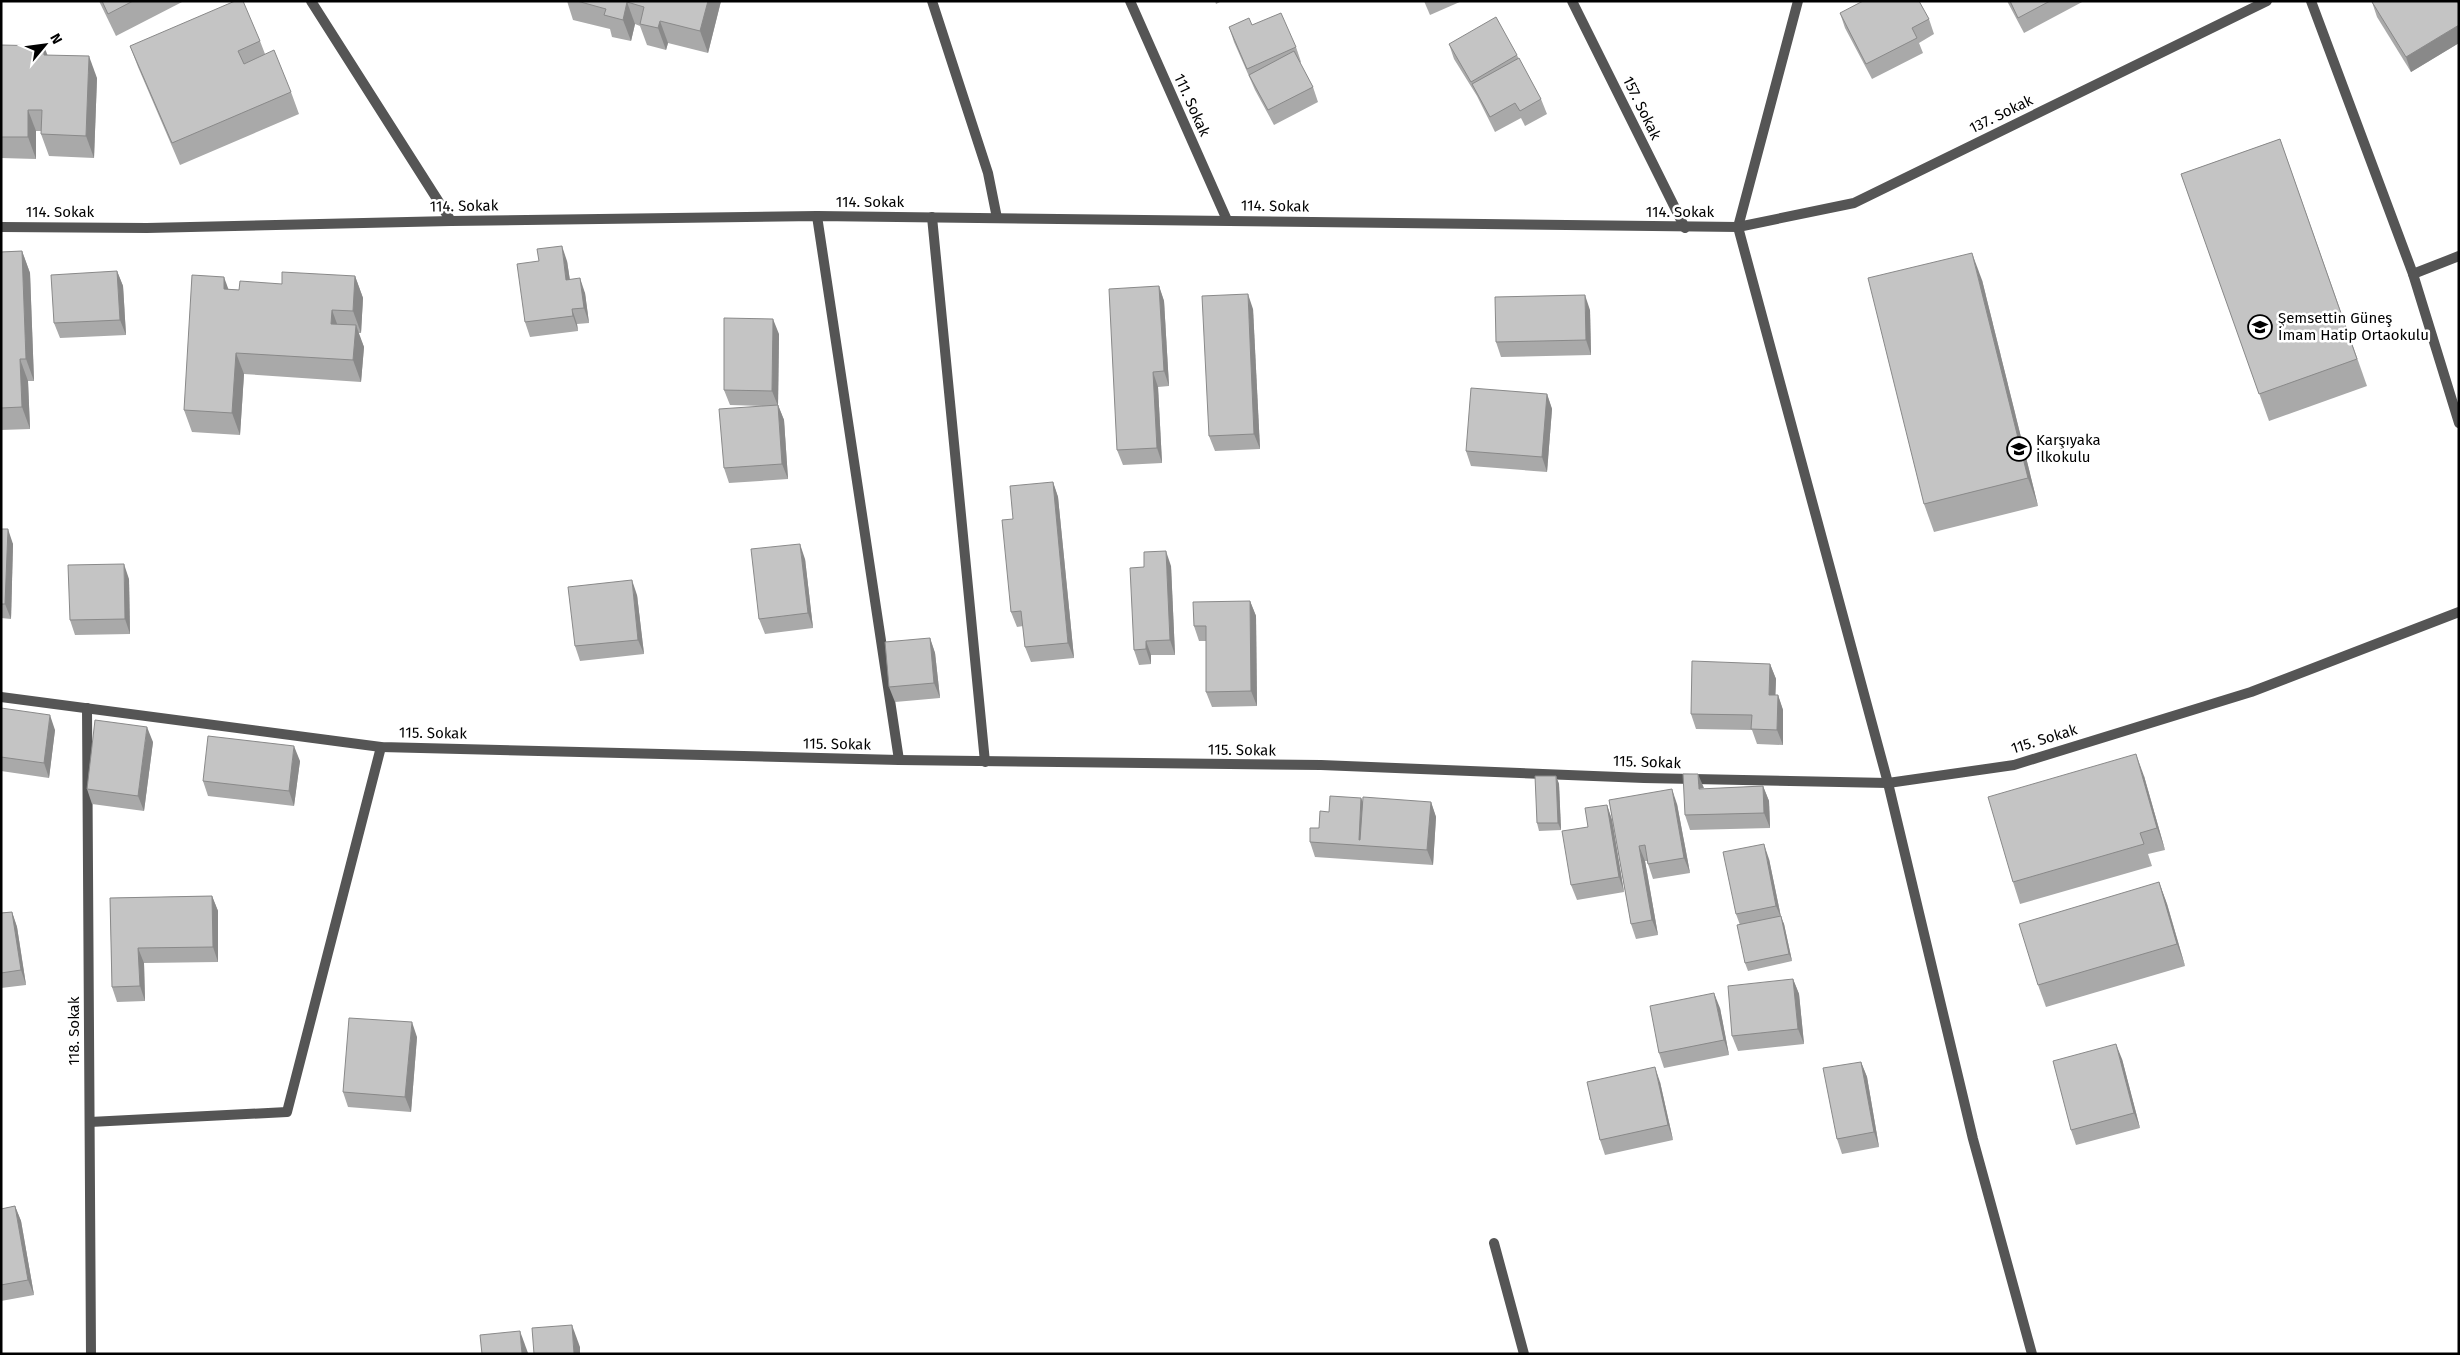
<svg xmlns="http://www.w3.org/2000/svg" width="2460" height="1355" font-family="'Fira Sans',sans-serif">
<rect width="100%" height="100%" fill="#fff"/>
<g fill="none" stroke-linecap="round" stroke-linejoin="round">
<!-- lane -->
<g stroke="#555" stroke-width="10">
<path d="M932 1 988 173 997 218"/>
<path d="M90 1122 287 1112 381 747"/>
</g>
<!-- street -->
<g stroke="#555" stroke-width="10">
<path d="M311 1 451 221"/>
<path d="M1130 1 1227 220"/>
<path d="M1572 1 1685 228"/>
<path d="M1798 1 1738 227 1888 783 1973 1139 2032 1354"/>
<path d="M2311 1 2413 274 2459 256"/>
<path d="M817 216 899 760"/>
<path d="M932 217 985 762"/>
<path d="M1 227 147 228 451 221 817 216 1738 227 1854 203 2267 1"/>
<path d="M2413 274 2459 423"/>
<path d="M1 697 381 747 899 760 1321 765 1644 778 1888 783 2014 765 2251 692 2459 612"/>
<path d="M87 708 91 1354"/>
<path d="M1494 1243 1524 1354"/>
</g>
</g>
<!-- wall -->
<g fill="#a9a9a9">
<path d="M99 1H184L116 36Z"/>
<path d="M567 1H721L708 53 668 43 666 50 647 45 640 26 635 24 631 41 612 37 610 29 573 20Z"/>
<path d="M1215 1H1222L1216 4Z"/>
<path d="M1424 1H1462L1430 15Z"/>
<path d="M2007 1H2084L2024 33Z"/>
<path d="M2372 2 2459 5V43L2411 72 2377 17Z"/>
<path d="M1840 13 1929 19 1934 34 1919 43 1923 53 1872 79 1845 28Z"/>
<path d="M1252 25 1296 47 1301 62 1300 63 1313 87 1318 102 1274 125 1255 90 1234 42 1229 27Z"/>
<path d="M260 41 265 54 291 92 299 114 180 165 138 67 130 46Z"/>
<path d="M1449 44 1517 55 1519 59 1541 99 1547 114 1525 126 1521 118 1495 132 1477 96 1454 59Z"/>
<path d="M1 45 48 55 97 78 94 158 49 156 41 134V131H36V159L1 158Z"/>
<path d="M2280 139 2367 386 2269 421 2181 174Z"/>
<path d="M22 251 30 273 34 381H28L30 429 1 430V252Z"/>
<path d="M567 261 570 280 585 293 589 323 577 324 578 331 530 337 525 322Z"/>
<path d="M117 271 123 286 126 335 60 338 54 323Z"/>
<path d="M355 276 363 298 361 333H358L364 347 361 382 244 374 240 435 192 432 184 410 229 289 239 290 282 284Z"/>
<path d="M1982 280 2038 506 1934 532 1924 504Z"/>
<path d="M1159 286 1164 301 1169 386 1158 387 1162 463 1123 465 1117 450Z"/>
<path d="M1253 309 1260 449 1215 451 1209 436Z"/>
<path d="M1590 310 1591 355 1501 357 1496 342Z"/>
<path d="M779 334 778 405 784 420 788 479 729 483 724 468 763 406 730 405 724 390Z"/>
<path d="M1547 394 1552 409 1547 472 1471 466 1466 451Z"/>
<path d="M1053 482 1058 497 1074 658 1031 662 1025 647 1023 626 1017 627 1011 612 1013 519Z"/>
<path d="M1 529 13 544 11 619 1 618Z"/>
<path d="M805 559 813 628 765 634 759 619Z"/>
<path d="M1171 566 1175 655H1151V664L1139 665 1134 650Z"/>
<path d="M129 579 130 634 75 635 70 620Z"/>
<path d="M637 595 644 654 580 661 575 646Z"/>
<path d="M1250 601 1256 616 1257 706 1212 707 1206 692V641H1199L1194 626Z"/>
<path d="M930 638 935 653 940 698 895 702 889 687Z"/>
<path d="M1770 664 1776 679 1775 695H1778L1783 710V745L1757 744 1752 730 1696 729 1691 714Z"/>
<path d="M1 708 55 730 49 778 1 771Z"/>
<path d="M153 742 144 811 92 804 87 789Z"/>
<path d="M300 761 294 806 208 796 203 781Z"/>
<path d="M1556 776 1559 784 1561 830 1539 831 1537 823Z"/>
<path d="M2144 776 2165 850 2148 854 2152 866 2020 904 2013 882Z"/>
<path d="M1763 786 1769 801 1770 828 1690 830 1685 815 1704 789Z"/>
<path d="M1361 798 1363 803 1431 802 1436 817 1433 865 1315 857 1310 842 1319 828 1329 812Z"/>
<path d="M1609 800 1677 804 1690 873 1653 879 1647 861H1645L1658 935 1636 939 1631 924Z"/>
<path d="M1607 805 1612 820 1624 892 1577 900 1571 885 1588 827Z"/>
<path d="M1769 859 1781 917 1784 924 1792 961 1748 971 1745 963 1740 925 1736 914Z"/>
<path d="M2159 882 2167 904 2185 966 2046 1007 2038 985Z"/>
<path d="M212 896 218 911V962L144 963 145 1001 117 1002 112 987 110 898Z"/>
<path d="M12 912 17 927 26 985 1 988V913Z"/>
<path d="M1793 979 1799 994 1804 1044 1738 1051 1732 1036Z"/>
<path d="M1720 1008 1729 1055 1664 1068 1659 1053Z"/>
<path d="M417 1037 411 1112 348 1107 343 1092Z"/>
<path d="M2122 1059 2140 1128 2076 1145 2071 1130Z"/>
<path d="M1861 1062 1867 1077 1879 1147 1842 1154 1837 1139Z"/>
<path d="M1660 1082 1673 1140 1605 1155 1600 1140Z"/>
<path d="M15 1206 21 1221 34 1295 1 1301V1209Z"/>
</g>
<!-- shaded-wall -->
<g fill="#898989">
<path d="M708 1H721L708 53 700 31Z"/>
<path d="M627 2 635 24 631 41 623 20Z"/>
<path d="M660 21 668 43 666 50 658 28Z"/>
<path d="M2459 25V43L2411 72 2406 57Z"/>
<path d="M44 46 52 67 44 55Z"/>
<path d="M89 56 97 78 94 158 86 136Z"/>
<path d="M28 110 36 131V159L28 137Z"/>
<path d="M562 246 567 261 572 295 566 280Z"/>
<path d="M22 251 30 273 34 381 26 359Z"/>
<path d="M1972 253 1982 280 2038 506 2028 478Z"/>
<path d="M117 271 123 286 126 335 120 320Z"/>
<path d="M355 276 363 298 361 333 353 311Z"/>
<path d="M224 277 232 299 224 289Z"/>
<path d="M580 278 585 293 589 323 584 308Z"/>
<path d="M1159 286 1164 301 1169 386 1164 371Z"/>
<path d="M1248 294 1253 309 1260 449 1254 434Z"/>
<path d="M1585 295 1590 310 1591 355 1586 340Z"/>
<path d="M572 309 577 324 578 331 573 316Z"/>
<path d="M332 310 340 332 331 324Z"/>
<path d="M773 319 779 334 778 406 772 391Z"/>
<path d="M356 325 364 347 361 382 353 360Z"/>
<path d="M236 353 244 374 240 435 232 413Z"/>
<path d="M20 359 28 381 30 429 22 407Z"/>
<path d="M1153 372 1158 387 1162 463 1157 448Z"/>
<path d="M1547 394 1552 409 1547 472 1542 457Z"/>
<path d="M778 405 784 420 788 479 782 464Z"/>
<path d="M1053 482 1058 497 1074 658 1068 643Z"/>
<path d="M8 529 13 544 11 619 5 604Z"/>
<path d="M800 544 805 559 813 628 808 613Z"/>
<path d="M1166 551 1171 566 1175 655 1170 640Z"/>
<path d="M124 564 129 579 130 634 125 619Z"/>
<path d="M632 580 637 595 644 654 638 640Z"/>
<path d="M1250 601 1256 616 1257 706 1251 691Z"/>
<path d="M930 638 935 653 940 698 934 683Z"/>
<path d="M1146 641 1151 655V664L1146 649Z"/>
<path d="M1770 664 1776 679 1775 710 1769 695Z"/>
<path d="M1778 695 1783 710V745L1777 730Z"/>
<path d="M50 715 55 730 49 778 44 763Z"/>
<path d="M147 727 153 742 144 811 138 796Z"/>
<path d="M294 746 300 761 294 806 289 791Z"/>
<path d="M2136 754 2144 776 2165 850 2157 828Z"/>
<path d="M1698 774 1704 788 1699 789Z"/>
<path d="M1556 776 1559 784 1561 830 1558 823Z"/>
<path d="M1763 786 1769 801 1770 828 1764 813Z"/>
<path d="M1672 789 1677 804 1690 873 1684 858Z"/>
<path d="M1361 798 1367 813 1365 846 1359 840Z"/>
<path d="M1431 802 1436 817 1433 865 1427 850Z"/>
<path d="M1607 805 1612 820 1624 892 1619 877Z"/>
<path d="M1764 844 1769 859 1781 917 1784 924 1792 961 1789 954 1782 920 1776 906Z"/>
<path d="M1639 846 1645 861 1658 935 1652 920Z"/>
<path d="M2159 882 2167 904 2185 966 2177 944Z"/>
<path d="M212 896 218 911V962L213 947Z"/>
<path d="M12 912 17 927 26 985 21 970Z"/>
<path d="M138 948 144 963 145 1001 140 986Z"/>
<path d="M1793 979 1799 994 1804 1044 1798 1029Z"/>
<path d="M1714 993 1720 1008 1729 1055 1724 1040Z"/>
<path d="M412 1022 417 1037 411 1112 405 1097Z"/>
<path d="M2116 1044 2122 1059 2140 1128 2134 1113Z"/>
<path d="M1861 1062 1867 1077 1879 1147 1874 1132Z"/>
<path d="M1655 1067 1660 1082 1673 1140 1668 1125Z"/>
<path d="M15 1206 21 1221 34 1295 28 1280Z"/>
<path d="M572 1325 580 1347V1354H574Z"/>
<path d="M520 1331 528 1353V1354H522Z"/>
</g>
<!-- building -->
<g fill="#c4c4c4" stroke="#898989">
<path d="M102 1H133L108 14Z"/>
<path d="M235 1H243L260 41 238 51 244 64 274 50 291 92 172 143 130 46Z"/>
<path d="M577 1H708L700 31 660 21 658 28 640 24 644 7 627 2 623 20 604 15 606 9Z"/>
<path d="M1863 1H1919L1929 19 1912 28 1917 38 1866 64 1840 13Z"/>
<path d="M2010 1H2050L2018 18Z"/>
<path d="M2373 1H2457L2459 5V25L2406 57 2372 2Z"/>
<path d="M1281 13 1296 47 1247 69 1229 27 1249 18 1252 25Z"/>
<path d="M1496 17 1517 55 1471 82 1449 44Z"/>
<path d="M1 45 44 46V55L89 56 86 136 41 134 42 110H28V137H1Z"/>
<path d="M1294 51 1313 87 1268 110 1249 75Z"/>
<path d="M1519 58 1541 99 1520 111 1515 103 1490 117 1472 84Z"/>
<path d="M2280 139 2357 359 2259 394 2181 174Z"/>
<path d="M562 246 566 280 580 278 584 308 572 309 573 316 525 322 517 264 539 261 537 249Z"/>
<path d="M22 251 26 359H20L22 407 1 408V252Z"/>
<path d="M1972 253 2028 478 1924 504 1868 278Z"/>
<path d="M117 271 120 320 54 323 51 275Z"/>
<path d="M282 272 355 276 353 311 332 310 331 324 356 325 353 360 236 353 232 413 184 410 192 275 224 277V289L239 290 240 281 282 284Z"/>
<path d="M1159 286 1164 371 1153 372 1157 448 1117 450 1109 289Z"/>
<path d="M1248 294 1254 434 1209 436 1202 296Z"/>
<path d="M1585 295 1586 340 1496 342 1495 297Z"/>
<path d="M724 318 773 319 772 391 724 390Z"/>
<path d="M1471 388 1547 394 1542 457 1466 451Z"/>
<path d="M778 405 782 464 724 468 719 409Z"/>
<path d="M1053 482 1068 643 1025 647 1021 611 1011 612 1002 520 1013 519 1010 486Z"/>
<path d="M1 529H8L5 604H1Z"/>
<path d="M800 544 808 613 759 619 751 549Z"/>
<path d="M1166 551 1170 640 1146 641V649L1134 650 1130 568 1144 567V552Z"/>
<path d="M124 564 125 619 70 620 68 565Z"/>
<path d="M632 580 638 640 575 646 568 587Z"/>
<path d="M1250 601 1251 691 1206 692V626H1194L1193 602Z"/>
<path d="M930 638 934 683 889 687 885 642Z"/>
<path d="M1692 661 1770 664 1769 695H1778L1777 730 1751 729 1752 715 1691 714Z"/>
<path d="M1 708 50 715 44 763 1 757Z"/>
<path d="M95 720 147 727 138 796 87 789Z"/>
<path d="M208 736 294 746 289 791 203 781Z"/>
<path d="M2136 754 2157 828 2140 833 2144 844 2013 882 1988 797Z"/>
<path d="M1683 774H1698L1699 789 1763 786 1764 813 1685 815Z"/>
<path d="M1535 776H1556L1558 823H1537Z"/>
<path d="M1672 789 1684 858 1648 864 1645 845 1639 846 1652 920 1631 924 1609 800Z"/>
<path d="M1330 796 1361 798 1359 840H1360L1363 797 1431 802 1427 850 1310 842V828H1319L1320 811 1329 812Z"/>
<path d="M1607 805 1619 877 1571 885 1562 831 1588 827 1585 808Z"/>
<path d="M1764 844 1776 906 1736 914 1723 852Z"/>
<path d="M2159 882 2177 944 2038 985 2019 924Z"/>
<path d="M212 896 213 947 138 948 140 986 112 987 110 898Z"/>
<path d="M12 912 21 970 1 973V913Z"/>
<path d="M1781 916 1789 954 1745 963 1737 925Z"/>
<path d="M1793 979 1798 1029 1732 1036 1728 986Z"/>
<path d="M1714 993 1724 1040 1659 1053 1650 1006Z"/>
<path d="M349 1018 412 1022 405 1097 343 1092Z"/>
<path d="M2116 1044 2134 1113 2071 1130 2053 1061Z"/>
<path d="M1861 1062 1874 1132 1837 1139 1823 1068Z"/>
<path d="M1655 1067 1668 1125 1600 1140 1587 1082Z"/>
<path d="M15 1206 28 1280 1 1285V1209Z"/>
<path d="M572 1325 574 1354H534L532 1328Z"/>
<path d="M520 1331 522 1354H482L480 1335Z"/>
</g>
<!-- icons -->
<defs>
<g id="school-ring" transform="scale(1.25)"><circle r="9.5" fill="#fff" stroke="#000" stroke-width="1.5"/><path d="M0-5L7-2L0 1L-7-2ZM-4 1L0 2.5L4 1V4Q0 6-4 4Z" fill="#000"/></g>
</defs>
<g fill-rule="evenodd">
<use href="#school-ring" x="2260" y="327"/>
<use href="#school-ring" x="2019" y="449"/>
</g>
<g text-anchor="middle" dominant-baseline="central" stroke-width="5" stroke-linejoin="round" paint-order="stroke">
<!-- street labels -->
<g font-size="15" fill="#000" stroke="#fff">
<text transform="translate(1192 105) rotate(66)">111. Sokak</text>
<text transform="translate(1642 108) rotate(64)">157. Sokak</text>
<text transform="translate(2001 114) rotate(-26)">137. Sokak</text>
<text x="870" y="202">114. Sokak</text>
<text transform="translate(464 206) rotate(-1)">114. Sokak</text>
<text transform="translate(1275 206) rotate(1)">114. Sokak</text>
<text x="60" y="212">114. Sokak</text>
<text x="1680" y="212">114. Sokak</text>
<text transform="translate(433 733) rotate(1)">115. Sokak</text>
<text transform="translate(2044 739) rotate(-17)">115. Sokak</text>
<text transform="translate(837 744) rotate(1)">115. Sokak</text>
<text transform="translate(1242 750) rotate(1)">115. Sokak</text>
<text transform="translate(1647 762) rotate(2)">115. Sokak</text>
<text transform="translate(74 1031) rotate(-90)">118. Sokak</text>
</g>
<!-- poi labels -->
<g font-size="15" fill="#000" stroke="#fff" text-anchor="start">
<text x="2278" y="318">Şemsettin Güneş<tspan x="2278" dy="17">İmam Hatip Ortaokulu</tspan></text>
<text x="2036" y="440">Karşıyaka<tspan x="2036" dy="17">İlkokulu</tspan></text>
</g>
</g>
<!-- border -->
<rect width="2460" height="1355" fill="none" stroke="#000000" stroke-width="5"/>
<!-- north arrow -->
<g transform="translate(45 45) rotate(61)" stroke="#ffffff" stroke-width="4" paint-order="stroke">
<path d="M0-4L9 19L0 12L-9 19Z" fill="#000000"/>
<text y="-8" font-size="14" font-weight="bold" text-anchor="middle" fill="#000000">N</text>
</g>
</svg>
